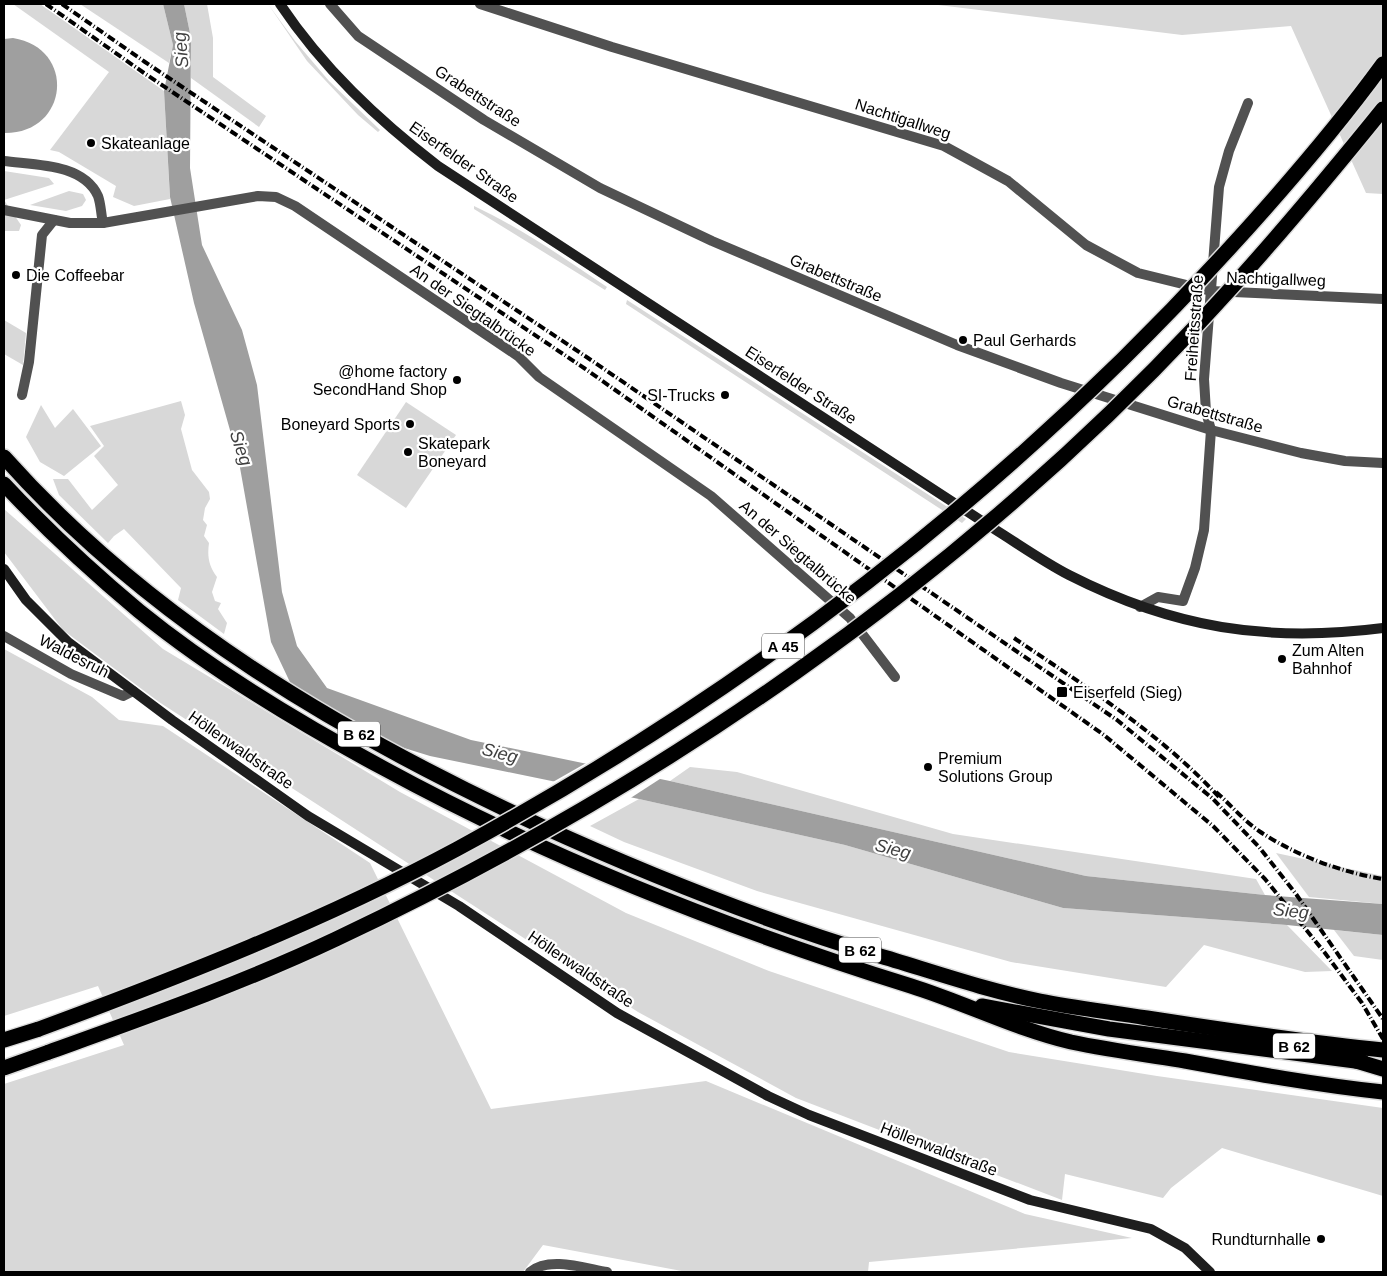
<svg xmlns="http://www.w3.org/2000/svg" width="1387" height="1276" font-family="Helvetica,sans-serif">
<rect width="100%" height="100%" fill="#fff"/>
<!-- green -->
<g fill="#d8d8d8">
<path d="M13 4H40L164 91 170 199 134 206 113 197 116 186 59 152 50 150 109 72Z"/>
<path d="M80 4H163L173 45 169 63Z"/>
<path d="M184 4H207L213 38V77L266 116 259 127 191 78V38Z"/>
<path d="M268 4 295 41 329 81 380 130 378 132 358 115 307 61Z"/>
<path d="M930 4H1383V194L1366 193 1291 26 1182 35Z"/>
<path d="M4 171 49 178 54 184 4 200 21 225 19 231H4Z"/>
<path d="M69 191 83 194 86 200 82 206 66 211 30 205Z"/>
<path d="M474 206C521 228 564 258 607 287L605 290 474 209Z"/>
<path d="M627 300 966 519 962 523 626 304Z"/>
<path d="M4 320 26 333 23 365 4 354Z"/>
<path d="M181 401 185 415 181 429 192 470 209 492 210 499 205 508 203 520 207 525 204 536 209 543C207 557 209 566 217 577L212 592 215 601 221 603 218 609 227 623 224 634 178 600 181 588 124 529 114 536 108 543 59 495 53 479H68L92 510 118 485 94 456 104 446 90 426Z"/>
<path d="M406 402 456 435 406 508 357 475Z"/>
<path d="M41 405 55 428 73 409 101 446 64 476 40 462 26 437Z"/>
<path d="M4 509 163 649 400 792 626 913 769 971 1009 1052 1157 1076 1383 1108V1196L1222 1148 1171 1188 1163 1198 1065 1174 1062 1200 796 1098 638 1012 159 702 63 630 4 552Z"/>
<path d="M4 649 92 697 119 720 163 726 370 863 491 1109 706 1081 1025 1214 1132 1238 869 1262 868 1272H687L543 1245 523 1272H4V1084L124 1045 98 986 4 1016Z"/>
<path d="M690 767 737 772 953 834 1256 879 1265 895 1086 876 670 781Z"/>
<path d="M639 799 845 845 1063 908 1287 925 1332 971 1305 972 1204 945 1166 987 1011 962 757 891 624 842 590 826Z"/>
<path d="M1276 853 1383 876V904L1309 897Z"/>
<path d="M1334 930 1383 935V960L1354 956Z"/>
</g>
<!-- water -->
<g fill="#9f9f9f">
<path d="M163 4H184L191 38 190 168 202 245 242 330 257 385 282 592 297 646 327 688 471 740 670 781 1086 876 1265 895 1383 904V935L1287 925 1063 908 845 845 639 799 430 756 359 734 296 695 271 642 239 462 194 303 170 197 164 91 173 45Z"/>
<path d="M13 38C77 48 69 134 4 133V39Z"/>
</g>
<!-- pier -->
<path fill="#fff" d="M588 762 663 777 629 799 551 783Z"/>
<g fill="none" stroke-linecap="round" stroke-linejoin="round">
<!-- highway casing -->
<g stroke="#dbdbdb" stroke-width="18">
<g id="highway">
<path d="M4 457C150 621 341 733 539 825 649 875 761 920 877 955 931 971 985 990 1040 1001 1075 1008 1111 1012 1147 1018 1225 1030 1304 1042 1383 1050"/>
<path d="M4 484C46 529 91 571 139 611 214 672 299 723 385 769 552 860 729 929 911 986 965 1003 1016 1029 1071 1042 1109 1050 1147 1055 1185 1061 1251 1073 1317 1085 1383 1092"/>
<path d="M982 1006 1109 1029 1363 1062"/>
<path d="M4 1040 39 1029"/>
<path d="M1353 1060 1383 1069"/>
<path d="M4 1068 49 1052"/>
</g>
</g>
<!-- street -->
<g stroke="#515151" stroke-width="10">
<path d="M330 4 358 36 484 120 600 188 712 241 957 345 1061 383 1211 430 1301 453 1345 461 1383 463"/>
<path d="M480 4 612 47 944 146 1008 181 1086 245 1138 273 1211 291 1383 299"/>
<path d="M4 161C34 165 83 163 98 196 101 204 101 215 103 223"/>
<path d="M4 210 70 223H103L258 196 276 197 295 206 518 356 539 377 711 496 850 618 895 677"/>
<path d="M22 395 29 362 42 235 54 220"/>
<path d="M1140 607 1158 597 1183 601 1195 568 1204 530 1211 430 1206 412 1204 379 1219 187 1229 151 1248 103"/>
<path d="M4 636 71 674 123 696 133 691"/>
<path d="M530 1272C549 1256 584 1268 607 1272"/>
</g>
<!-- secondary -->
<g stroke="#1e1e1e" stroke-width="10">
<path d="M280 4C323 68 377 119 438 166L991 527C1017 543 1042 561 1069 575 1173 628 1267 643 1383 628"/>
<path d="M4 569 26 600 68 642 172 720 308 816 459 906 617 1013 768 1096 809 1115 1030 1200 1151 1229 1185 1248 1210 1272"/>
</g>
<!-- highway -->
<use href="#highway" stroke="#000" stroke-width="15"/>
<!-- rail -->
<g stroke="#000" stroke-width="4" stroke-dasharray="8 2.5 1 2.5" stroke-linecap="butt">
<path d="M46 4 144 73 584 368 1104 735 1213 826 1265 879 1325 953 1362 1003 1383 1039"/>
<path d="M62 4 145 62 588 358 1117 720 1212 798 1259 847 1296 894 1383 1019"/>
<path d="M1014 638C1086 687 1160 733 1219 797"/>
<path d="M1216 792C1230 804 1243 820 1259 831 1295 855 1340 872 1383 879"/>
</g>
<!-- highway-bridge casing -->
<g stroke="#dbdbdb" stroke-width="18" stroke-linecap="butt">
<g id="highway-bridge">
<path d="M39 1029C182 976 323 921 457 849 745 693 1006 493 1226 252 1281 192 1335 130 1383 64"/>
<path d="M49 1052C146 1017 243 983 336 939 656 788 955 583 1198 324 1263 255 1324 182 1383 109"/>
</g>
</g>
<!-- highway-bridge -->
<use href="#highway-bridge" stroke="#000" stroke-width="15"/>
</g>
<!-- markers -->
<g fill="#000" stroke="#fff" stroke-width="2">
<circle cx="91" cy="143" r="5"/>
<circle cx="16" cy="275" r="5"/>
<circle cx="963" cy="340" r="5"/>
<circle cx="457" cy="380" r="5"/>
<circle cx="725" cy="395" r="5"/>
<circle cx="410" cy="424" r="5"/>
<circle cx="408" cy="452" r="5"/>
<circle cx="1282" cy="659" r="5"/>
<rect x="1056" y="686" width="12" height="12" rx="2.5"/>
<circle cx="928" cy="767" r="5"/>
<circle cx="1321" cy="1239" r="5"/>
</g>
<g text-anchor="middle" dominant-baseline="central" stroke-width="4.5" stroke-linejoin="round" paint-order="stroke">
<!-- shield labels -->
<g fill="#fff" stroke="#4c4c4c" stroke-width="1">
<rect x="762" y="633.5" width="42" height="25" rx="4"/>
<rect x="338" y="721.5" width="42" height="25" rx="4"/>
<rect x="839" y="937.5" width="42" height="25" rx="4"/>
<rect x="1273" y="1033.5" width="42" height="25" rx="4"/>
</g>
<g font-size="15" font-weight="bold" fill="#000">
<text x="783" y="646">A 45</text>
<text x="359" y="734">B 62</text>
<text x="860" y="950">B 62</text>
<text x="1294" y="1046">B 62</text>
</g>
<!-- street labels -->
<g font-size="16" fill="#000" stroke="#fff">
<text transform="translate(478 96) rotate(33)">Grabettstraße</text>
<text transform="translate(903 119) rotate(18)">Nachtigallweg</text>
<text transform="translate(464 162) rotate(35)">Eiserfelder Straße</text>
<text transform="translate(836 278) rotate(23)">Grabettstraße</text>
<text transform="translate(1276 279) rotate(2)">Nachtigallweg</text>
<text transform="translate(473 310) rotate(35)">An der Siegtalbrücke</text>
<text transform="translate(1194 328) rotate(-86)">Freiheitsstraße</text>
<text transform="translate(801 385) rotate(33)">Eiserfelder Straße</text>
<text transform="translate(1215 414) rotate(16)">Grabettstraße</text>
<text transform="translate(798 552) rotate(41)">An der Siegtalbrücke</text>
<text transform="translate(74 656) rotate(27)">Waldesruh</text>
<text transform="translate(241 750) rotate(35)">Höllenwaldstraße</text>
<text transform="translate(581 969) rotate(34)">Höllenwaldstraße</text>
<text transform="translate(939 1149) rotate(21)">Höllenwaldstraße</text>
</g>
<!-- poi labels -->
<g font-size="16" fill="#000" stroke="#fff" text-anchor="start">
<text x="101" y="143">Skateanlage</text>
<text x="26" y="275">Die Coffeebar</text>
<text x="973" y="340">Paul Gerhards</text>
<text x="447" y="371" text-anchor="end">@home factory<tspan x="447" dy="18">SecondHand Shop</tspan></text>
<text x="715" y="395" text-anchor="end">SI-Trucks</text>
<text x="400" y="424" text-anchor="end">Boneyard Sports</text>
<text x="418" y="443">Skatepark<tspan x="418" dy="18">Boneyard</tspan></text>
<text x="1292" y="650">Zum Alten<tspan x="1292" dy="18">Bahnhof</tspan></text>
<text x="1073" y="692">Eiserfeld (Sieg)</text>
<text x="938" y="758">Premium<tspan x="938" dy="18">Solutions Group</tspan></text>
<text x="1311" y="1239" text-anchor="end">Rundturnhalle</text>
</g>
<!-- water labels -->
<g font-size="18" font-style="italic" fill="#404040" stroke="#fff">
<text transform="translate(181 50) rotate(-95)">Sieg</text>
<text transform="translate(241 448) rotate(71)">Sieg</text>
<text transform="translate(500 753) rotate(15)">Sieg</text>
<text transform="translate(893 849) rotate(15)">Sieg</text>
<text transform="translate(1291 911) rotate(6)">Sieg</text>
</g>
</g>
<!-- border -->
<rect width="1387" height="1276" fill="none" stroke="#000000" stroke-width="10"/>
</svg>
